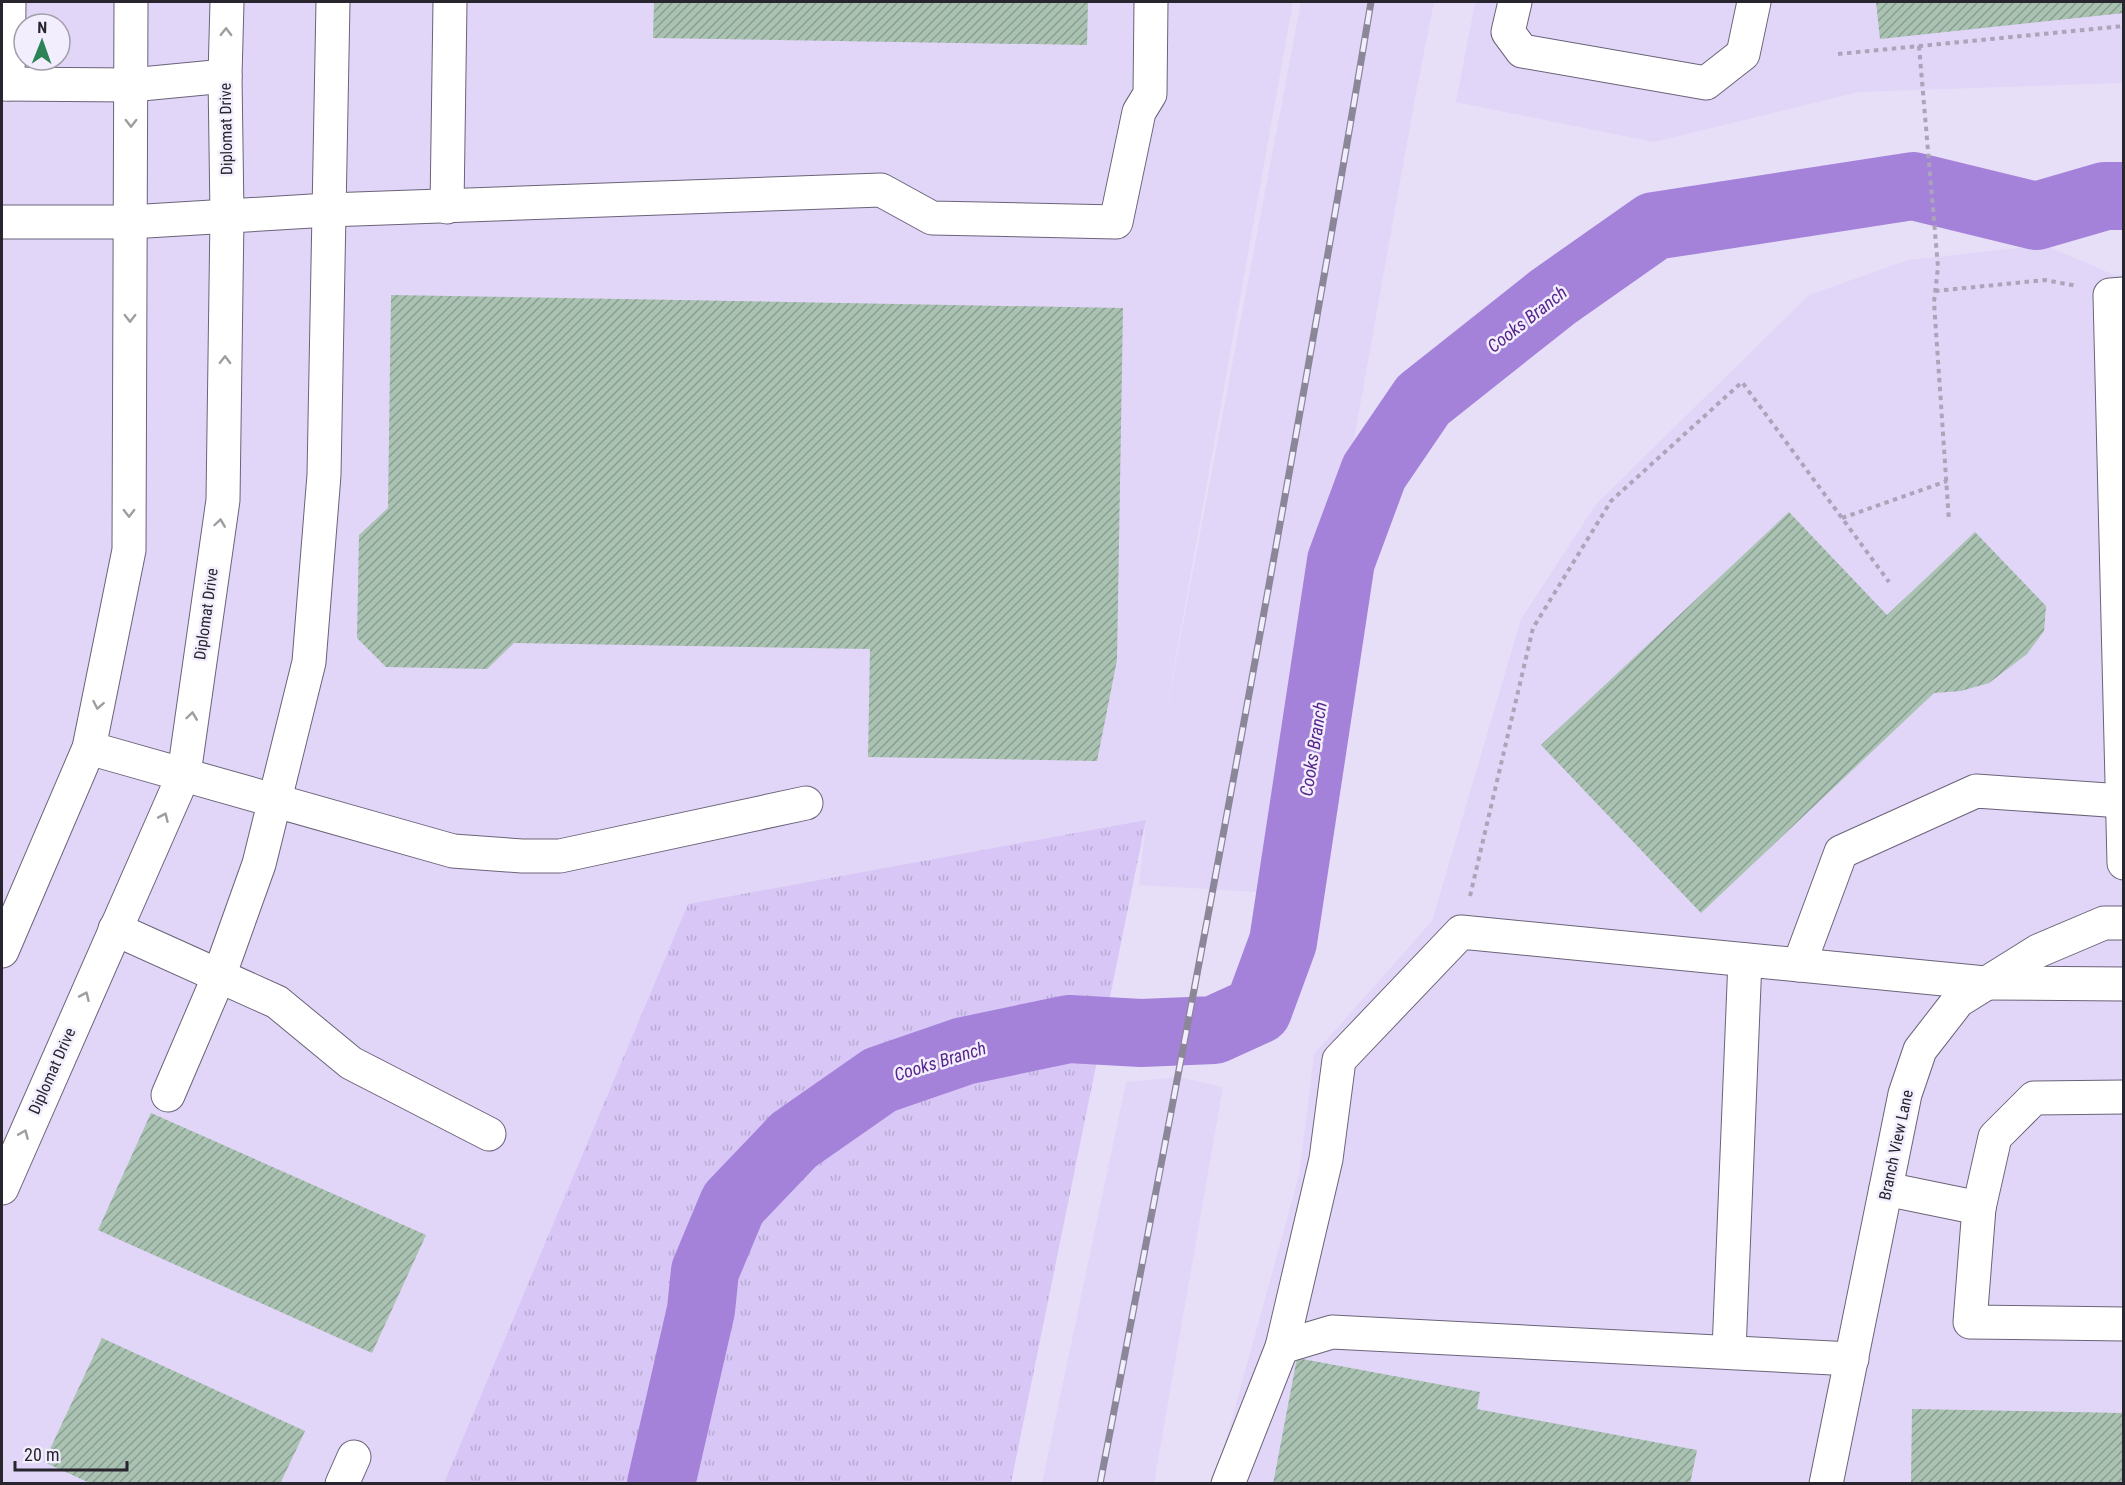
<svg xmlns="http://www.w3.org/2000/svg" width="2125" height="1485" font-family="'Roboto Condensed',sans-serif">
<defs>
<pattern id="grass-tufts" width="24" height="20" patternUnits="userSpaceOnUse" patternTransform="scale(1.5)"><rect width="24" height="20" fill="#d7c6f6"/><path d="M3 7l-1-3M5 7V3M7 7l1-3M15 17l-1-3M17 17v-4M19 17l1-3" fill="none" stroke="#b9aad3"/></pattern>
<pattern id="building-hatch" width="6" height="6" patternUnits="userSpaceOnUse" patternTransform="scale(1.5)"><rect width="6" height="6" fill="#a9c2b2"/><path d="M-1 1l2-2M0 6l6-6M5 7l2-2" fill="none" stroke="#8a9d91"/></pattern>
</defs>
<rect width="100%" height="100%" fill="#e7dff8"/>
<!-- built -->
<g fill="#e1d6f7" fill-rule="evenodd">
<path d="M2 2H1293L1163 729 1301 2H1434L1415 98 1273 893 1139 885 1146 820 688 904 444 1483 2 1484ZM24 24H60V60H24Z"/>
<path d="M1475 2H2123V83L1859 92 1654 142 1456 102Z"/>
<path d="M2045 245 2114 275H2123V1483L1214 1484 1299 1175 1314 1054 1432 921 1521 619 1596 504 1809 295 1908 260Z"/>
<path d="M1179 1077 1223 1087 1154 1483H1042L1126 1082Z"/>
</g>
<!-- grass -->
<path fill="url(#grass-tufts)" d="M1146 820 1011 1483H444L688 904Z"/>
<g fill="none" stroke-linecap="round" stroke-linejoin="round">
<!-- river -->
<path stroke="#a482d9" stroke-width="68" d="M661 1484 701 1310 705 1271 733 1204 794 1140 880 1080 964 1051 1069 1029 1141 1033 1214 1030 1258 1010 1283 942 1341 561 1374 472 1423 400 1553 297 1654 226 1913 186 2036 216 2105 196H2124"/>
</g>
<!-- building -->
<g fill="url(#building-hatch)">
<path d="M654 2H1088L1087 45 653 38Z"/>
<path d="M1876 2H2124V13L1880 39Z"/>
<path d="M391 295 1123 308 1117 660 1097 761 868 757 870 649 514 643 487 669 386 667 357 638 359 535 388 508Z"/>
<path d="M1789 512 1887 615 1975 532 2046 606 2044 631 2027 654 1989 683 1961 691 1934 693 1701 913 1541 745Z"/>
<path d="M151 1113 426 1235 372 1353 98 1230Z"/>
<path d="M102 1338 305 1431 280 1484H92L44 1462Z"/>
<path d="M1297 1358 1480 1392 1477 1409 1697 1450 1690 1484H1273Z"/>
<path d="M1912 1409 2124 1413V1484H1911Z"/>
</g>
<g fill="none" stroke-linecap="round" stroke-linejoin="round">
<!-- minor casing -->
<g stroke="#6b6379" stroke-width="35">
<g id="minor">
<path d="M1515 2 1508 32 1522 51 1706 83 1743 54 1754 2"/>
<path d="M2 84 131 85 225 76"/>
<path d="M8 84 9 2"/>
<path d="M447 207 450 2"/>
<path d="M2 222H130L328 210 881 190 932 218 1116 222 1139 112 1150 94 1151 2"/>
<path d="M2124 294 2110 295 2124 863"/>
<path d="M89 748 453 851 522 856H560L806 803"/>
<path d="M115 929 277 1002 351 1063 489 1134"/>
<path d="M2 951 89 748 129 550 131 2"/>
<path d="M1799 965 1841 852 1976 791 2122 801"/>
<path d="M168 1095 219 976 259 864 309 662 324 475 333 2"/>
<path d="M2 1188 184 774 223 500 227 216 225 76 227 2"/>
<path d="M1886 1189 1979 1208 1970 1322 2124 1324"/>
<path d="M1979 1208 1995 1137 2034 1098 2124 1097"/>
<path d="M1282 1347 1326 1159 1339 1060 1461 932 1985 983 2124 984"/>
<path d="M1729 1351 1745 960"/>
<path d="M342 1484 354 1457"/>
<path d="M1228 1484 1282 1347 1332 1332 1852 1359"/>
<path d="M1826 1484 1905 1094 1920 1050 1958 1001 2038 951 2104 923H2124"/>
</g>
</g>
<!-- path -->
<g stroke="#aca5ba" stroke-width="4" stroke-dasharray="4.5 4.5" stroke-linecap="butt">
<path d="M1919 46 1938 267 1934 302 1949 521"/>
<path d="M1838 54 2124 26"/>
<path d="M1935 291 2045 280 2077 286"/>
<path d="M1842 518 1947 481"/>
<path d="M1470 896 1533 628 1611 501 1742 382 1889 582"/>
</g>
<!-- minor -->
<use href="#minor" stroke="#fff" stroke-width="33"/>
<!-- rail casing -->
<g stroke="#8c8798" stroke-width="7">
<path id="rail" d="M1100 1484C1195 990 1288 497 1371 2"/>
</g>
<!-- rail -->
<use href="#rail" stroke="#f3eefd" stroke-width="4.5" stroke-dasharray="14" stroke-linecap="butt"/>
</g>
<!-- one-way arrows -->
<defs><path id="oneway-chevron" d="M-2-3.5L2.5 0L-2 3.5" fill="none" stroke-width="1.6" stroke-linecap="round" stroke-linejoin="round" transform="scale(1.5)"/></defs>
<g stroke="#9e9da1">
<use href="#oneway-chevron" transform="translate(226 32) rotate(-89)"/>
<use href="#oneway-chevron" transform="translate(131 123) rotate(90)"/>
<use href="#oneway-chevron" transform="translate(130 318) rotate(90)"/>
<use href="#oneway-chevron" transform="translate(225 360) rotate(-89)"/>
<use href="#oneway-chevron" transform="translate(129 513) rotate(90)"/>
<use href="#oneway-chevron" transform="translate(220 523) rotate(-82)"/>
<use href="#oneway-chevron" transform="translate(98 705) rotate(101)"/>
<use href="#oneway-chevron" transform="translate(192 716) rotate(-82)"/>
<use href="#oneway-chevron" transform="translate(164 817) rotate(-66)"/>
<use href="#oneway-chevron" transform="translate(85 996) rotate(-66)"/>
<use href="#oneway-chevron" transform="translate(24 1134) rotate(-67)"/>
</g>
<g text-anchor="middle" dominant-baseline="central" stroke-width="5" stroke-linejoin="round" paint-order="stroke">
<!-- street labels -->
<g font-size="16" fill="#28252e" stroke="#f3eefd">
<text transform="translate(226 129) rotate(-91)">Diplomat Drive</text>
<text transform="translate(206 614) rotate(-82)">Diplomat Drive</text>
<text transform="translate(52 1071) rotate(-66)">Diplomat Drive</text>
<text transform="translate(1896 1145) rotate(-78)">Branch View Lane</text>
</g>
<!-- water labels -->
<g font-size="18" font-style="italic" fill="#57268c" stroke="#f3eefd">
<text transform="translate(1527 319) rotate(-38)">Cooks Branch</text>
<text transform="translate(1313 749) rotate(-81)">Cooks Branch</text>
<text transform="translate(940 1061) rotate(-17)">Cooks Branch</text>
</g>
</g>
<!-- border -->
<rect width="2125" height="1485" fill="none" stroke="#28252e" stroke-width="6"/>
<!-- north arrow -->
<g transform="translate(42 42) rotate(1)"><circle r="28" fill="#f3eefd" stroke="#a29eaa" stroke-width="1.5"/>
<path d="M0-4.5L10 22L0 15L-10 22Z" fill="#2c8358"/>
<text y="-9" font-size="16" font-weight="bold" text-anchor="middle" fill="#28252e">N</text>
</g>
<!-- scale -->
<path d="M15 1461v9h112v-9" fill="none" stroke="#28252e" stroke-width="3"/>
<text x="24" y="1461" font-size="18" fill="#28252e" stroke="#f3eefd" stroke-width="4.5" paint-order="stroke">20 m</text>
</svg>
